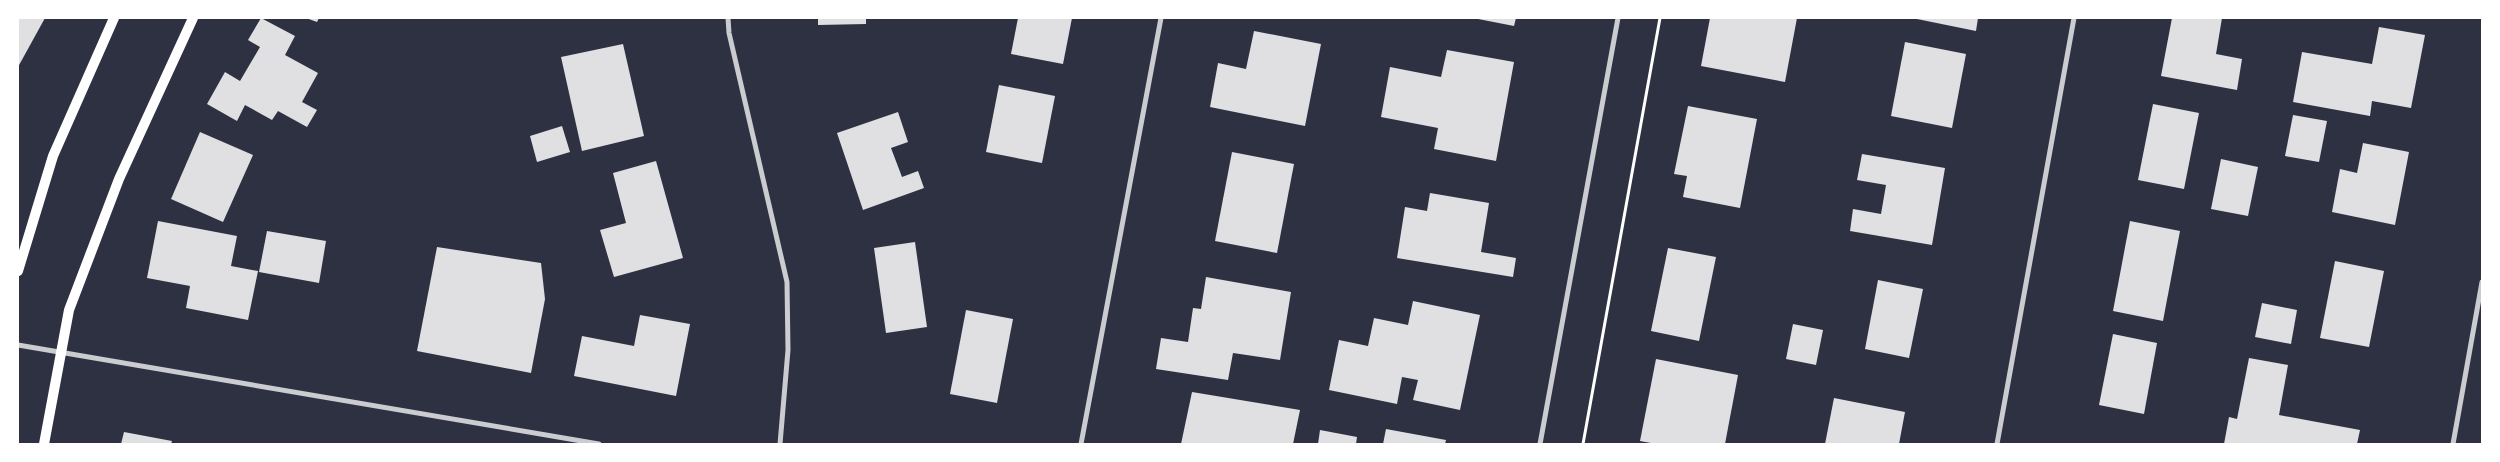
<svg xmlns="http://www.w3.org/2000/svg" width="2500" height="462" font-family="'Alegreya Sans',sans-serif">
<rect width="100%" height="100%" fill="#2d3142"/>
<!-- building -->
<g fill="#e0e0e3">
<path d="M18 18H45L18 67Z"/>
<path d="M261 18 295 36 285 55 318 73 302 102 317 110 307 127 278 111 272 120 245 105 237 121 207 104 225 72 240 81 260 47 248 40Z"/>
<path d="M306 18H319L317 22Z"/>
<path d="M818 18H866V24L818 25Z"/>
<path d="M1018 18H1072L1063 64 1011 54Z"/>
<path d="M1473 18H1516L1514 26Z"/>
<path d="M1710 18H1797L1785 82 1701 66Z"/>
<path d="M1912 18H1978L1976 31Z"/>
<path d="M2172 18H2222L2216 54 2242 59 2237 90 2161 76Z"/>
<path d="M2379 27 2425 35 2411 108 2372 101 2370 116 2293 102 2302 52 2372 64Z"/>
<path d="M1254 31 1321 44 1305 126 1210 107 1218 63 1246 69Z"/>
<path d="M1905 42 1966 54 1952 128 1891 116Z"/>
<path d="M623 44 644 136 582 151 561 57Z"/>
<path d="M1447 50 1514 62 1496 161 1434 149 1438 128 1381 117 1390 67 1441 77Z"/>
<path d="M999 85 1055 96 1042 163 986 152Z"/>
<path d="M2153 104 2199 113 2184 189 2138 180Z"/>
<path d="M1688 106 1757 119 1740 208 1683 197 1687 176 1674 174Z"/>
<path d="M898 112 908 142 891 148 902 177 918 171 924 188 863 210 837 133Z"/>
<path d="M2293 115 2327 121 2319 162 2285 156Z"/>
<path d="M562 126 570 152 537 162 530 136Z"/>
<path d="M200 132 253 155 223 222 171 199Z"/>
<path d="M2363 143 2409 152 2395 225 2332 212 2340 169 2357 173Z"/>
<path d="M1232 152 1294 164 1277 253 1215 241Z"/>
<path d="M1862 154 1945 168 1932 245 1850 231 1853 209 1881 214 1886 185 1857 180Z"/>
<path d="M2221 159 2258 167 2248 216 2211 209Z"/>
<path d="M656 161 683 258 614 277 600 230 626 223 613 173Z"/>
<path d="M1430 193 1489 203 1481 252 1516 258 1513 277 1397 258 1405 207 1427 211Z"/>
<path d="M158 221 237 236 231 266 258 271 248 320 186 308 190 286 147 278Z"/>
<path d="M2130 221 2180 231 2163 321 2113 311Z"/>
<path d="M267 231 326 241 319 283 259 272Z"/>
<path d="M915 242 927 327 886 333 874 248Z"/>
<path d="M437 247 541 263 545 299 531 373 417 351Z"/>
<path d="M1668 248 1716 257 1699 341 1651 331Z"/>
<path d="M2335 261 2384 271 2369 347 2320 338Z"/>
<path d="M1206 277 1291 292 1280 360 1233 353 1228 380 1156 369 1161 338 1188 342 1193 308 1201 309Z"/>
<path d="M1878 280 1923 289 1909 358 1865 349Z"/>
<path d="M1413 301 1480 315 1460 410 1413 400 1418 380 1402 377 1397 404 1329 390 1339 340 1368 346 1374 318 1408 325Z"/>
<path d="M2262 303 2297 310 2291 344 2255 337Z"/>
<path d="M966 310 1013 319 997 403 950 394Z"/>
<path d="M640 315 690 324 676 396 574 376 582 336 634 346Z"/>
<path d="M1793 324 1823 330 1816 365 1786 359Z"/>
<path d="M2113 334 2157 343 2144 414 2099 405Z"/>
<path d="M2249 358 2288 365 2279 415 2360 430 2357 444H2224L2229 417 2237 419Z"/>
<path d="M1656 359 1738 375 1725 444H1656L1640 441Z"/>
<path d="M1192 392 1300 410 1293 444H1181Z"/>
<path d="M1834 398 1905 412 1899 444H1825Z"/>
<path d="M1386 429 1446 440 1445 444H1383Z"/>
<path d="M1320 430 1357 437 1356 444H1318Z"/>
<path d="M124 432 172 441 171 444H121Z"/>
</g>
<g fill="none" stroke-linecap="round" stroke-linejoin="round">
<!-- path -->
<path stroke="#fff" stroke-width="3" d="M1583 444 1660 18"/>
<!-- minor -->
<g stroke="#caccd0" stroke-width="5">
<path d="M728 18 729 33 787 282 788 350 780 444"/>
<path d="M18 345 599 444"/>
<path d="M1081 444 1161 18"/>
<path d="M1540 444 1618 18"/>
<path d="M1997 444 2074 18"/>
<path d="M2453 444 2482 282"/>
</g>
<!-- secondary -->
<g stroke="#fff" stroke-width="10">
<path d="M18 271 53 156 114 18"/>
<path d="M44 444 69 310 119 179 193 18"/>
</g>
</g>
<!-- border -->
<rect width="2500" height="462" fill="none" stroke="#ffffff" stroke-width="38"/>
</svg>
